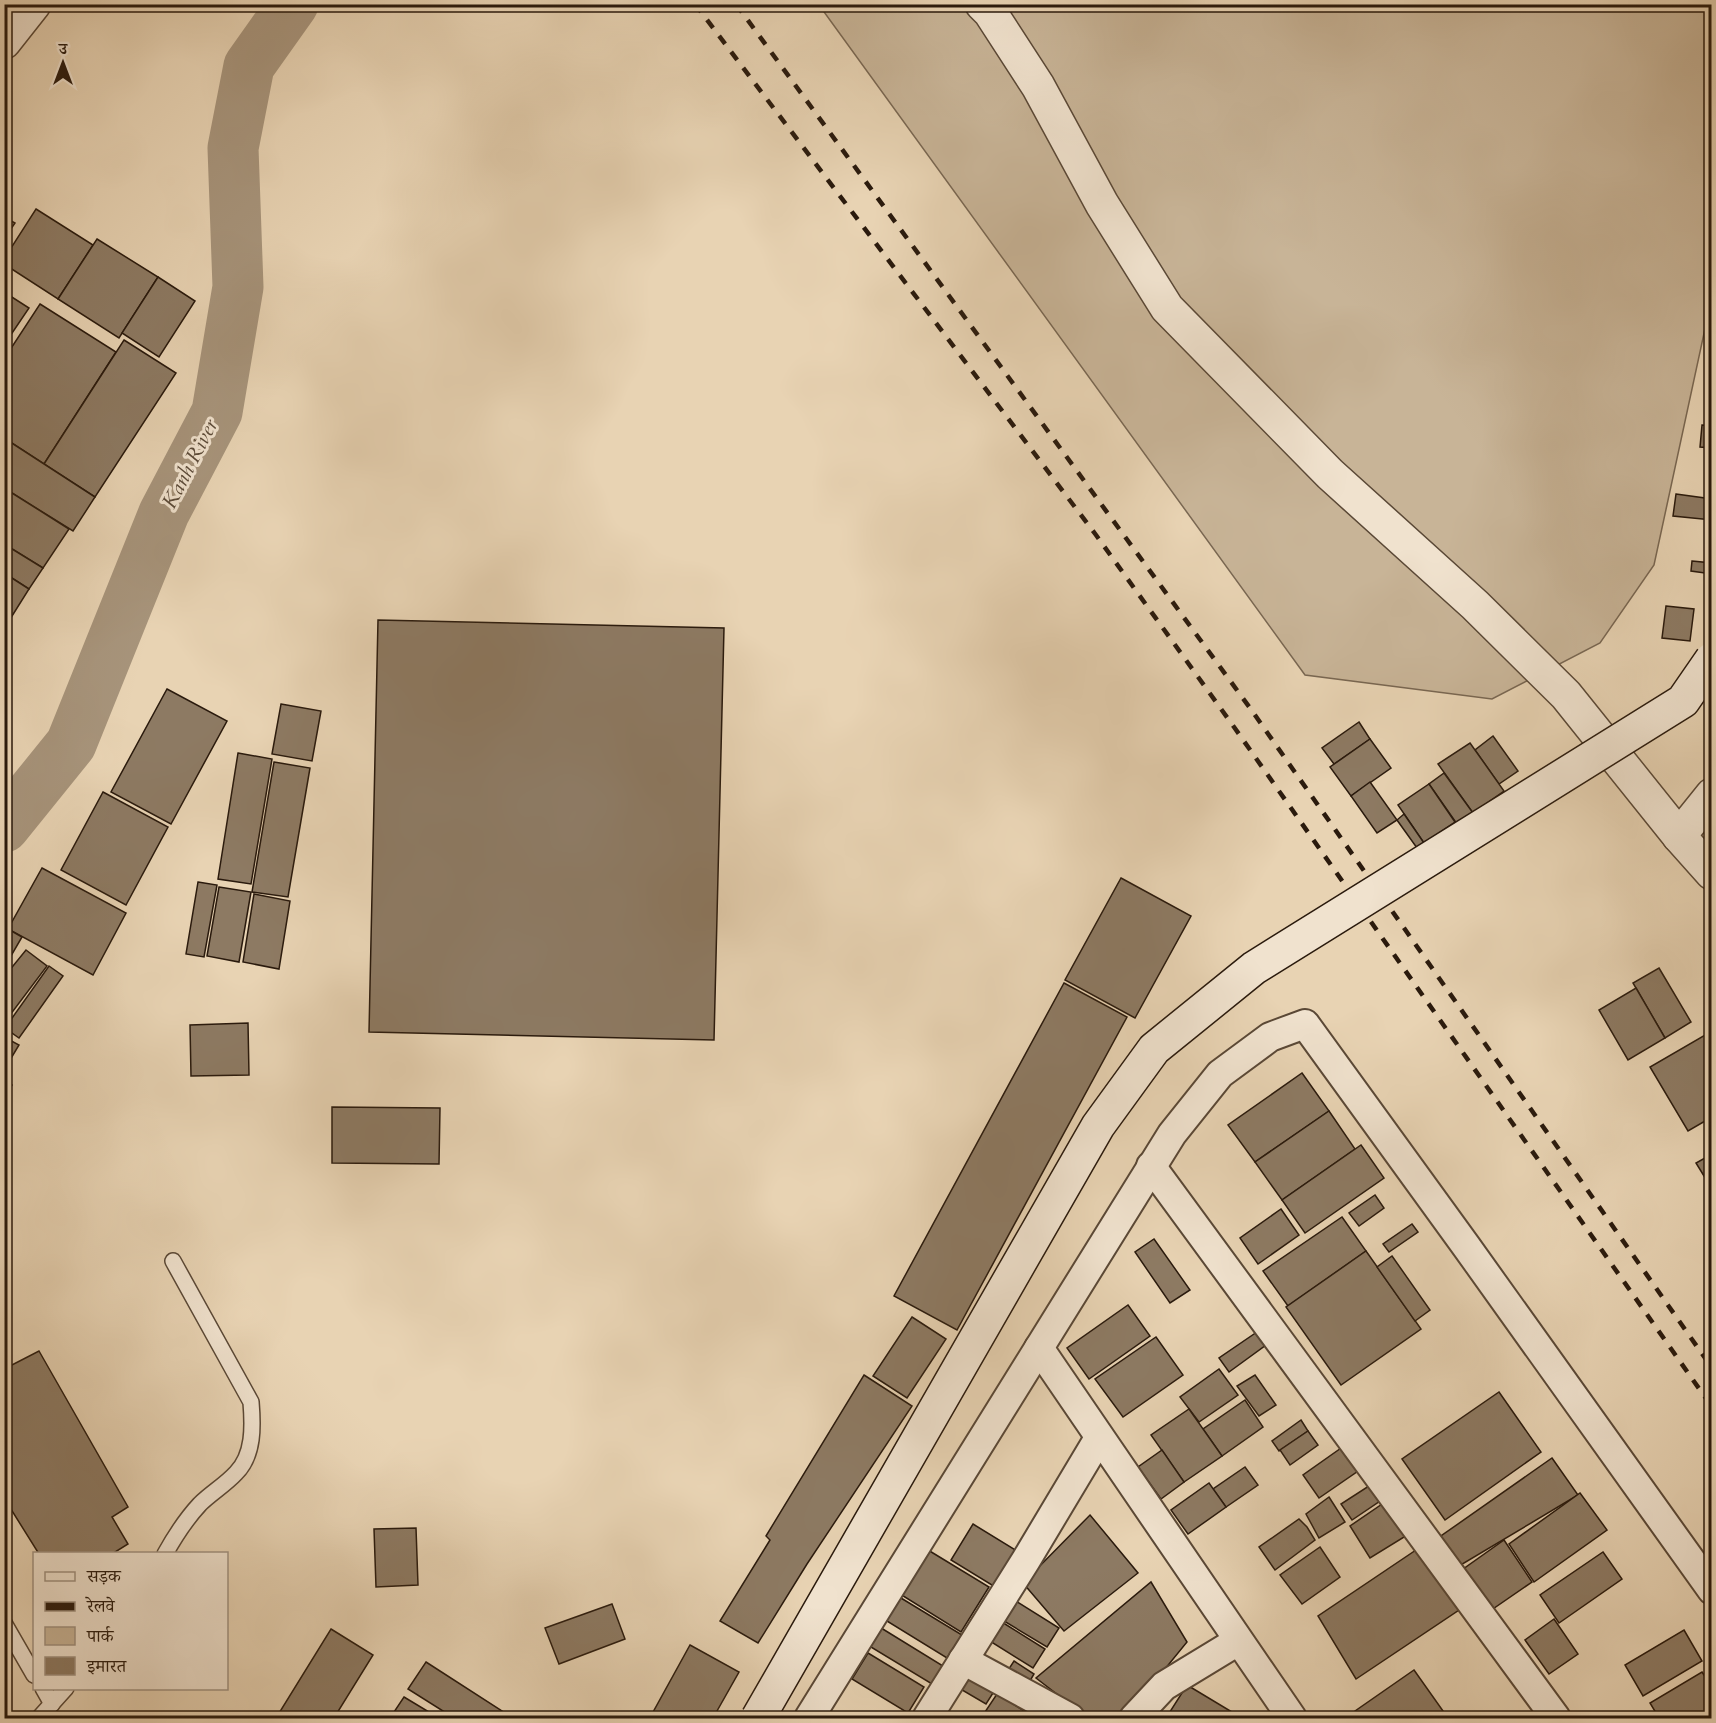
<svg xmlns="http://www.w3.org/2000/svg" width="1716" height="1723" font-family="Cardo,'Noto Serif Devanagari',serif">
<rect width="100%" height="100%" fill="#e8d3b3"/>
<filter id="stains"><feTurbulence type="fractalNoise" baseFrequency=".00333" numOctaves="4"/><feColorMatrix values="0 0 0 0 .2 0 0 0 0 .09 0 0 0 0 .02 0 0 0 .5 -.17"/></filter>
<radialGradient id="worn" r=".72"><stop offset=".6" stop-color="#630" stop-opacity="0"/><stop offset="1" stop-color="#630" stop-opacity=".3"/></radialGradient>
<!-- green -->
<path fill="#c8b497" stroke="#796752" stroke-width="1.5" d="M819 5H1711V301L1654 565 1600 643 1492 699 1305 675Z"/>
<g fill="none" stroke-linecap="round" stroke-linejoin="round">
<!-- river -->
<path stroke="#a7947b" stroke-width="51" d="M4 827 71 744 164 513 217 412 238 287 233 148 249 66 293 4"/>
</g>
<!-- building -->
<g fill="#8d7a63" stroke="#2a1a0d" stroke-width="1.5">
<path d="M36 209 93 245 58 299 4 264V259Z"/>
<path d="M4 217 15 223 4 239Z"/>
<path d="M97 239 158 277 119 338 58 299Z"/>
<path d="M158 277 195 301 159 357 122 333Z"/>
<path d="M4 292 29 308 4 345Z"/>
<path d="M40 304 116 352 44 464 4 438V359Z"/>
<path d="M124 340 176 373 95 497 44 464Z"/>
<path d="M1707 359H1712V382L1705 381Z"/>
<path d="M1702 425 1712 426V448L1700 447Z"/>
<path d="M4 438 95 497 73 531 4 488Z"/>
<path d="M4 488 69 529 43 568 4 544Z"/>
<path d="M1676 494 1712 499V520L1673 516Z"/>
<path d="M4 544 43 568 29 589 4 573Z"/>
<path d="M1692 561 1712 563V574L1691 571Z"/>
<path d="M4 573 29 589 7 624 4 623Z"/>
<path d="M1666 606 1694 609 1690 641 1662 638Z"/>
<path d="M378 620 724 628 714 1040 369 1032Z"/>
<path d="M167 689 227 721 171 824 111 792Z"/>
<path d="M281 704 321 711 312 761 272 754Z"/>
<path d="M1359 722 1370 739 1334 764 1322 748Z"/>
<path d="M1493 736 1518 771 1499 784 1475 750Z"/>
<path d="M1370 739 1391 768 1351 796 1330 767Z"/>
<path d="M1470 743 1504 791 1473 813 1438 764Z"/>
<path d="M238 753 272 759 251 884 218 879Z"/>
<path d="M274 762 310 768 288 897 252 892Z"/>
<path d="M1444 773 1473 813 1457 824 1429 784Z"/>
<path d="M1370 782 1397 820 1377 833 1351 796Z"/>
<path d="M1429 784 1455 822 1424 843 1398 805Z"/>
<path d="M103 792 168 827 126 905 61 870Z"/>
<path d="M1404 814 1424 843 1417 848 1397 820Z"/>
<path d="M42 868 126 913 93 975 8 929Z"/>
<path d="M1121 878 1191 916 1135 1018 1065 980Z"/>
<path d="M198 882 217 885 204 957 186 954Z"/>
<path d="M219 887 251 892 239 962 207 956Z"/>
<path d="M254 894 290 901 279 969 243 962Z"/>
<path d="M8 929 22 937 4 968V937Z"/>
<path d="M26 950 47 966 4 1023V977Z"/>
<path d="M49 966 63 976 19 1038 5 1028Z"/>
<path d="M1659 968 1691 1022 1665 1038 1633 983Z"/>
<path d="M1064 983 1127 1017 957 1330 894 1296Z"/>
<path d="M1636 988 1665 1038 1628 1060 1599 1010Z"/>
<path d="M248 1023 249 1075 191 1076 190 1025Z"/>
<path d="M1712 1031V1117L1688 1131 1650 1067Z"/>
<path d="M4 1037 19 1045 4 1070Z"/>
<path d="M1302 1073 1329 1111 1255 1162 1228 1125Z"/>
<path d="M4 1081 12 1085 4 1100Z"/>
<path d="M332 1107 440 1108 439 1164 332 1163Z"/>
<path d="M1329 1111 1355 1149 1282 1200 1255 1162Z"/>
<path d="M1361 1145 1384 1178 1305 1233 1282 1200Z"/>
<path d="M1712 1154V1189L1696 1163Z"/>
<path d="M1375 1195 1384 1208 1359 1226 1349 1213Z"/>
<path d="M1281 1209 1299 1235 1258 1264 1240 1238Z"/>
<path d="M1342 1217 1366 1251 1288 1306 1263 1271Z"/>
<path d="M1412 1224 1418 1232 1389 1252 1383 1244Z"/>
<path d="M1154 1239 1190 1290 1170 1303 1135 1252Z"/>
<path d="M1366 1251 1421 1329 1341 1385 1286 1307Z"/>
<path d="M1392 1256 1430 1310 1415 1321 1377 1267Z"/>
<path d="M1128 1305 1150 1336 1089 1379 1067 1348Z"/>
<path d="M912 1317 946 1339 907 1398 873 1376Z"/>
<path d="M1257 1332 1266 1345 1229 1372 1219 1358Z"/>
<path d="M1156 1337 1183 1375 1123 1417 1095 1379Z"/>
<path d="M39 1351 128 1507 112 1517 128 1544 112 1554H39L4 1498V1357L10 1366Z"/>
<path d="M1219 1369 1238 1395 1199 1422 1180 1397Z"/>
<path d="M864 1375 912 1406 807 1564 758 1643 720 1621 770 1540 766 1536Z"/>
<path d="M1255 1375 1276 1405 1259 1416 1237 1386Z"/>
<path d="M1499 1392 1541 1452 1445 1520 1402 1459Z"/>
<path d="M1245 1400 1263 1427 1222 1456 1203 1429Z"/>
<path d="M1189 1409 1222 1456 1184 1482 1151 1435Z"/>
<path d="M1301 1420 1308 1431 1279 1451 1272 1441Z"/>
<path d="M1308 1431 1318 1445 1290 1465 1280 1450Z"/>
<path d="M1344 1446 1361 1469 1319 1498 1303 1475Z"/>
<path d="M1162 1450 1184 1482 1161 1499 1138 1467Z"/>
<path d="M1552 1458 1578 1495 1459 1566 1438 1538Z"/>
<path d="M1245 1467 1258 1485 1226 1507 1213 1489Z"/>
<path d="M1375 1482 1386 1497 1352 1520 1341 1504Z"/>
<path d="M1209 1483 1226 1507 1188 1534 1171 1510Z"/>
<path d="M1580 1493 1607 1530 1534 1582 1509 1544Z"/>
<path d="M1329 1497 1345 1522 1319 1538 1306 1514Z"/>
<path d="M1388 1500 1409 1534 1370 1558 1350 1526Z"/>
<path d="M1090 1515 1138 1573 1064 1631 1023 1583Z"/>
<path d="M1299 1519 1307 1527 1315 1540 1275 1570 1259 1547Z"/>
<path d="M973 1524 1022 1554 1000 1590 951 1560Z"/>
<path d="M416 1528 418 1585 376 1587 374 1529Z"/>
<path d="M1504 1540 1532 1582 1487 1613 1459 1572Z"/>
<path d="M1422 1546 1465 1606 1356 1679 1318 1616Z"/>
<path d="M1320 1547 1340 1577 1302 1604 1280 1575Z"/>
<path d="M928 1550 989 1587 961 1632 900 1594Z"/>
<path d="M1603 1552 1622 1579 1559 1623 1540 1595Z"/>
<path d="M1151 1582 1187 1642 1125 1718H1088L1036 1678Z"/>
<path d="M896 1595 962 1635 947 1658 882 1618Z"/>
<path d="M1011 1598 1059 1628 1047 1647 999 1618Z"/>
<path d="M612 1604 625 1639 559 1664 545 1628Z"/>
<path d="M997 1619 1045 1649 1033 1668 985 1638Z"/>
<path d="M1554 1619 1578 1654 1549 1674 1525 1640Z"/>
<path d="M873 1623 943 1666 932 1684 861 1641Z"/>
<path d="M331 1629 373 1655 334 1718H276Z"/>
<path d="M1684 1630 1702 1661 1643 1696 1625 1665Z"/>
<path d="M690 1645 739 1672 713 1718H660L652 1714Z"/>
<path d="M868 1653 924 1687 908 1713 852 1679Z"/>
<path d="M1014 1661 1034 1674 1024 1691 1003 1678Z"/>
<path d="M426 1662 513 1718H454L408 1689Z"/>
<path d="M1414 1670 1448 1718H1345Z"/>
<path d="M1702 1672 1712 1687V1718H1659L1650 1703Z"/>
<path d="M964 1676 993 1693 986 1704 957 1687Z"/>
<path d="M1187 1685 1242 1718H1166Z"/>
<path d="M997 1694 1034 1717 1033 1718H981Z"/>
<path d="M404 1697 439 1718H390Z"/>
</g>
<g fill="none" stroke-linecap="round" stroke-linejoin="round">
<!-- service casing -->
<g stroke="#5a4836" stroke-width="18">
<g id="service">
<path d="M165 1554C175 1536 186 1519 200 1504 211 1493 225 1485 236 1473 254 1455 253 1426 251 1402L173 1261"/>
<path d="M4 1623 34 1675"/>
<path d="M43 1688 52 1704"/>
<path d="M39 1718 66 1688"/>
</g>
</g>
<!-- minor casing -->
<g stroke="#5a4836" stroke-width="32">
<g id="minor">
<path d="M1151 1166 1556 1718"/>
<path d="M1039 1348 1292 1718"/>
<path d="M963 1660 1070 1718"/>
<path d="M809 1718 1172 1134 1220 1074 1270 1037 1305 1024 1466 1246 1712 1590"/>
<path d="M927 1718 1026 1560 1099 1438"/>
<path d="M1134 1718 1164 1686 1238 1641"/>
</g>
</g>
<!-- tertiary casing -->
<g stroke="#5a4836" stroke-width="36">
<g id="tertiary">
<path d="M982 4 990 12 1038 86 1102 204 1167 308 1330 474 1475 605 1566 695 1679 836 1712 873"/>
<path d="M4 42 34 4"/>
<path d="M1679 836 1712 795"/>
</g>
</g>
<!-- service -->
<use href="#service" stroke="#f0e2ce" stroke-width="15"/>
<!-- minor -->
<use href="#minor" stroke="#f0e2ce" stroke-width="28"/>
<!-- tertiary -->
<use href="#tertiary" stroke="#f0e2ce" stroke-width="33"/>
<!-- rail -->
<g stroke="#2a1a0d" stroke-width="4.5" stroke-dasharray="10 10" stroke-linecap="butt">
<path d="M695 4 1096 535 1234 727 1712 1407"/>
<path d="M736 4 1250 708 1712 1368"/>
</g>
<!-- secondary-bridge casing -->
<g stroke="#2a1a0d" stroke-width="36" stroke-linecap="butt">
<path id="secondary-bridge" d="M758 1718 1098 1126 1154 1049 1254 968 1683 701 1712 659"/>
</g>
<!-- secondary-bridge -->
<use href="#secondary-bridge" stroke="#f0e2ce" stroke-width="33"/>
</g>
<g text-anchor="middle" dominant-baseline="central" stroke-width="6" stroke-linejoin="round" paint-order="stroke">
<!-- water labels -->
<g font-size="21" font-style="italic" fill="#5c4b39" stroke="#f0e2ce">
<text transform="translate(190 464) rotate(-63)">Kanh River</text>
</g>
</g>
<!-- margin -->
<rect width="1716" height="1723" fill="none" stroke="#e8d3b3" stroke-width="24"/>
<rect x="6" y="6" width="1704" height="1711" fill="none" stroke="#2a1a0d" stroke-width="3"/>
<rect x="12" y="12" width="1692" height="1699" fill="none" stroke="#2a1a0d" stroke-width="1.5"/>
<!-- legend -->
<rect x="33" y="1552" width="195" height="138" fill="#f0e2ce" stroke="#a19281" stroke-width="1.5"/>
<rect x="45" y="1572" width="30" height="9" fill="#f0e2ce" stroke="#a19281" stroke-width="1.5"/>
<text x="87" y="1582" font-size="18" fill="#2a1a0d">सड़क</text>
<rect x="45" y="1602" width="30" height="9" fill="#2a1a0d" stroke="#a19281" stroke-width="1.5"/>
<text x="87" y="1612" font-size="18" fill="#2a1a0d">रेलवे</text>
<rect x="45" y="1627" width="30" height="18" fill="#c8b497" stroke="#a19281" stroke-width="1.5"/>
<text x="87" y="1642" font-size="18" fill="#2a1a0d">पार्क</text>
<rect x="45" y="1657" width="30" height="18" fill="#8d7a63" stroke="#a19281" stroke-width="1.5"/>
<text x="87" y="1672" font-size="18" fill="#2a1a0d">इमारत</text>
<!-- north arrow -->
<g transform="translate(63 63)" stroke="#f0e2ce" stroke-width="4.5" paint-order="stroke">
<path d="M0-4.5L10 22L0 15L-10 22Z" fill="#2a1a0d"/>
<text y="-9" font-size="16" font-weight="bold" text-anchor="middle" fill="#2a1a0d">उ</text>
</g>
<rect width="100%" height="100%" filter="url(#stains)"/>
<rect width="100%" height="100%" fill="url(#worn)"/>
</svg>
